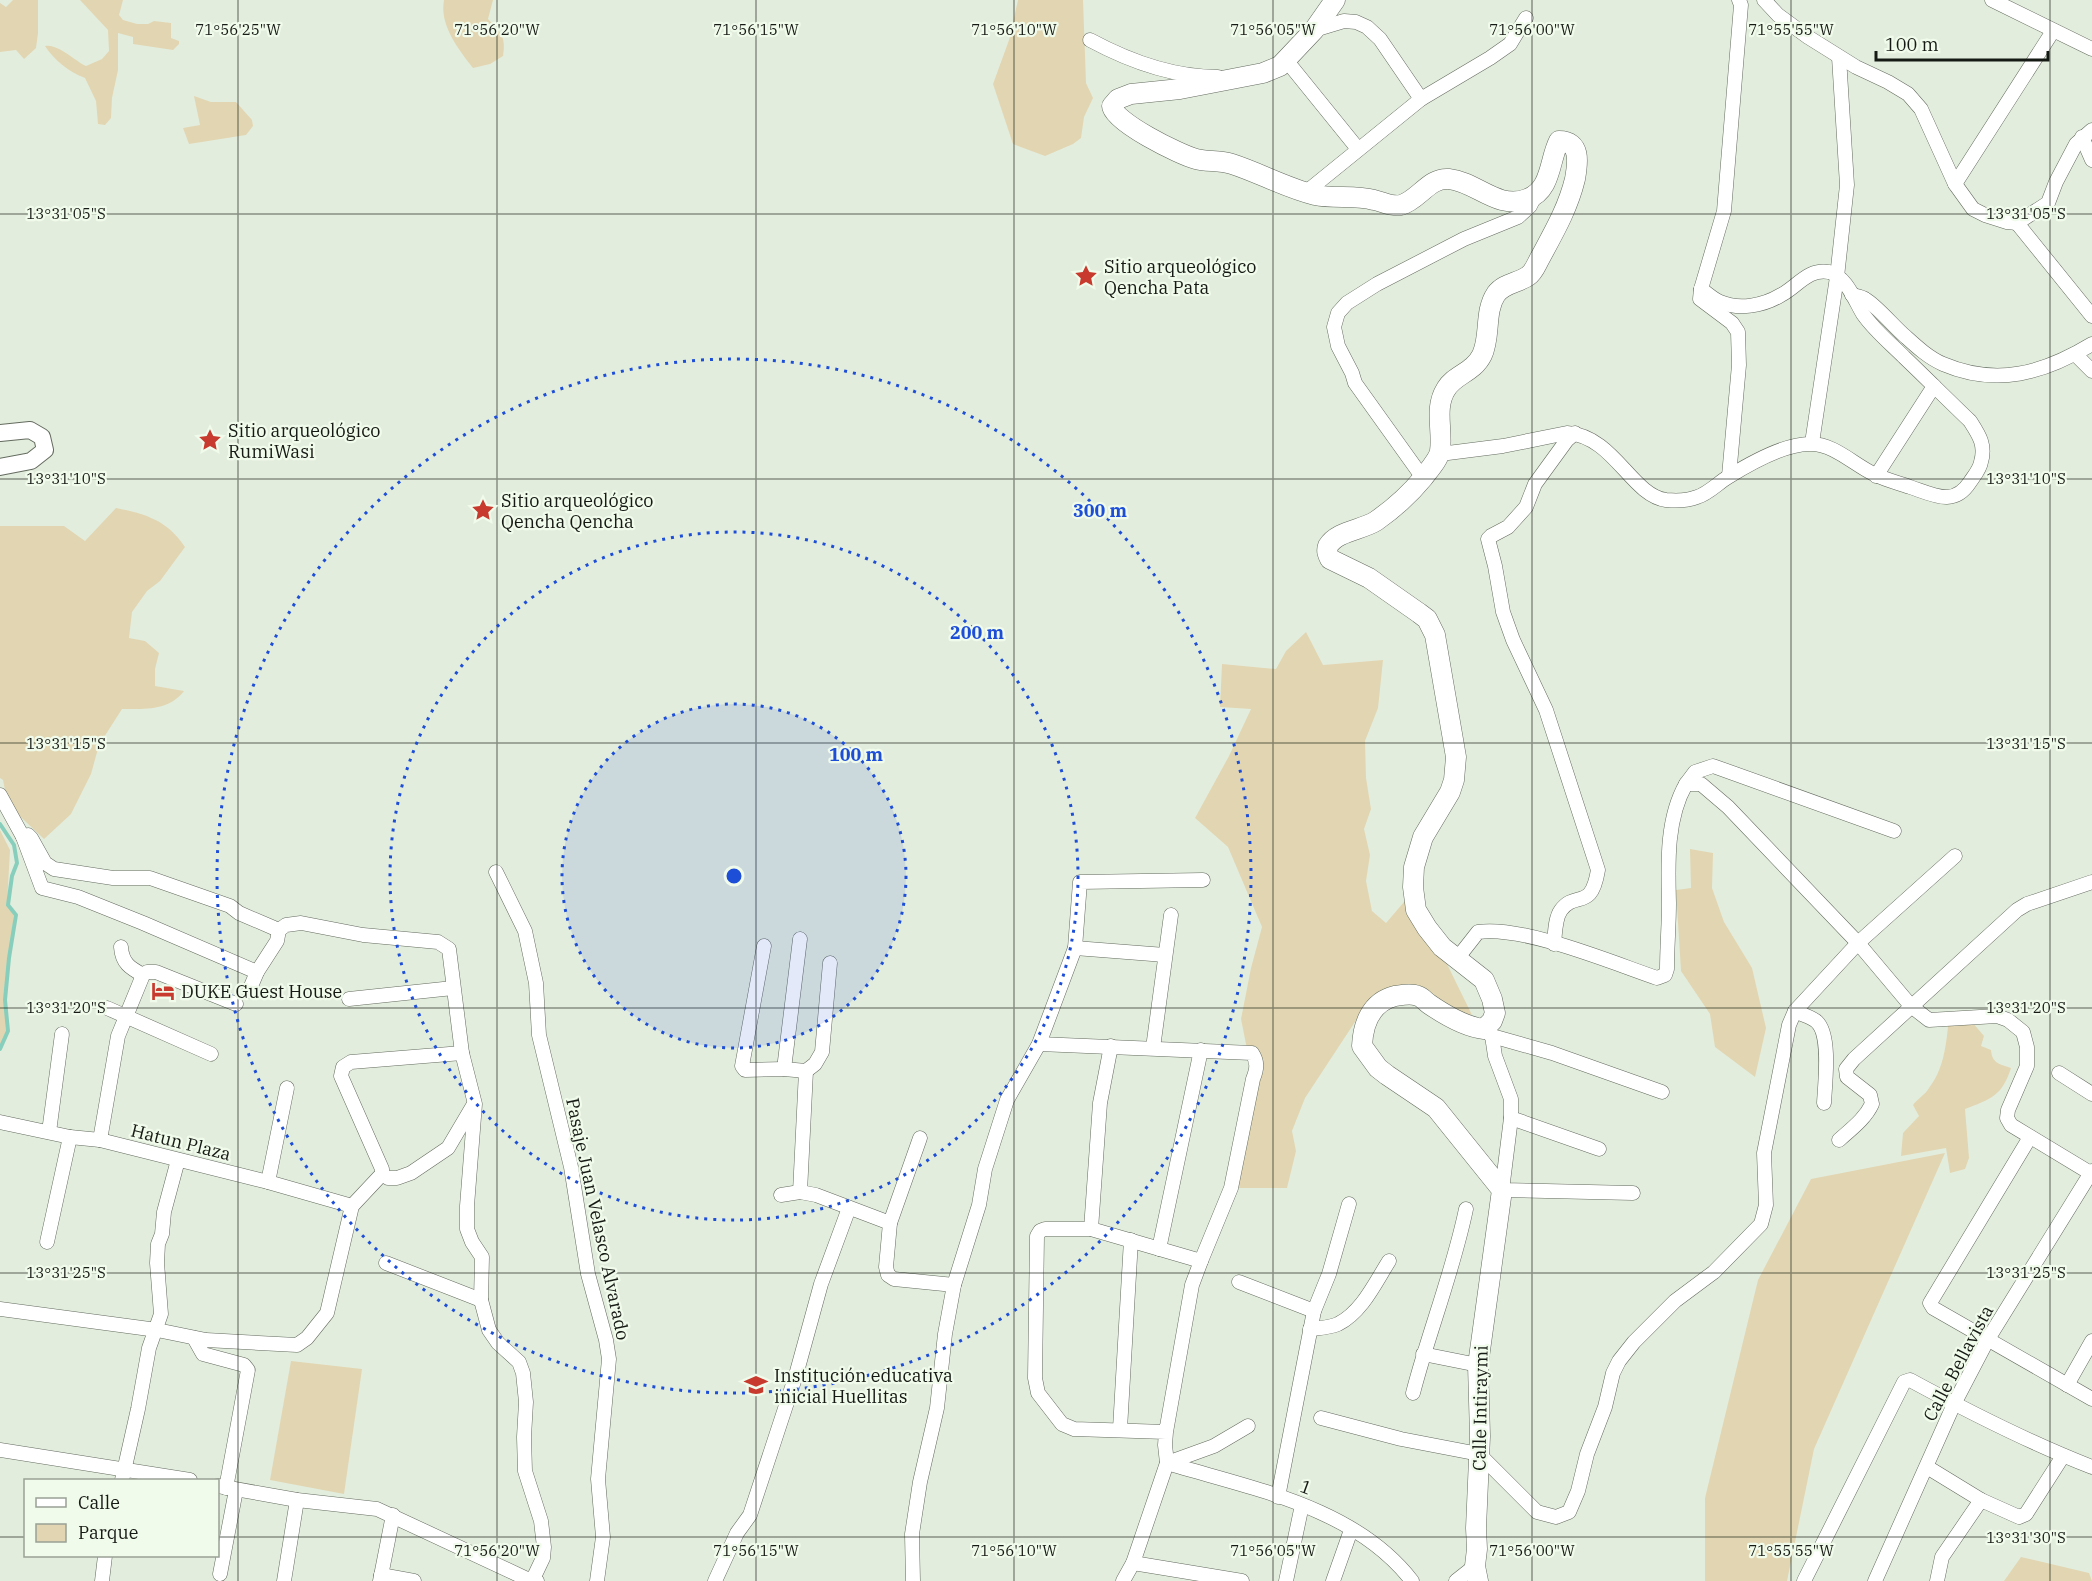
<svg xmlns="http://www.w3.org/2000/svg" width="2092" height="1581" font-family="'IBM Plex Serif',serif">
<rect width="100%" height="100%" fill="#e3edde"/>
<!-- green -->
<g fill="#e2d6b2">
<path d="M13 0H38V33L36 48 24 59 16 50 0 52V3L6 7Z"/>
<path d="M80 0H123L119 15 123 20 137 24H148L154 21 171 23V38L179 41V44L173 50 133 44V37L118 33V70L112 98 111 118 105 125 98 124 96 101 85 78C69 72 54 60 45 46 57 43 74 60 86 66L102 59 109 51 108 30Z"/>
<path d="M444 0H493L488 19C501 33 506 36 503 56L490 64 473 68C459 50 439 25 444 0Z"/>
<path d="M1018 0H1083L1086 83 1093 98 1084 117 1081 138 1073 144 1045 156 1013 144 993 84 1009 40Z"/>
<path d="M194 96 211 102H236L252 120 253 126 246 135 189 144 183 128 200 125Z"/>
<path d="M116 508C146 514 167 520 185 547L160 581 147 591 132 612 129 638 145 641 159 653 155 669V686L184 691C169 711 145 709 122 709L99 745 91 774 71 814 44 839 8 805 3 780 0 778V526H64L85 541Z"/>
<path d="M1306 632 1323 665 1383 660 1378 708 1365 741 1366 778 1371 809 1364 829 1370 855 1366 881 1372 911 1386 923 1410 895 1416 927 1447 964 1472 1015 1456 1012 1400 988 1372 996 1305 1098 1292 1131 1296 1151 1287 1188H1231L1253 1079 1241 1019 1251 968 1262 927 1228 847 1195 818 1229 756 1251 709 1220 707 1222 664 1276 669 1286 651Z"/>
<path d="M0 830 10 850 7 905 14 913 5 1000 6 1035 0 1046Z"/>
<path d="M1690 849 1713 853 1712 888 1724 922 1752 968 1766 1028 1755 1077 1715 1047 1710 1014 1681 971 1676 890 1691 888Z"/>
<path d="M1972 1022 1984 1036 1981 1046 1991 1050C1992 1063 1999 1064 2011 1068 2002 1096 1991 1099 1965 1109L1969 1158 1965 1169 1950 1173 1946 1148 1901 1156 1903 1133 1919 1116 1913 1105C1918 1098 1925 1095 1929 1088 1943 1070 1946 1047 1948 1026Z"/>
<path d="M1945 1153 1814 1449 1787 1581H1705V1498L1758 1280 1811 1179Z"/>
<path d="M291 1361 362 1369 344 1494 270 1480Z"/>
<path d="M2021 1557 2089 1573 2092 1581H2004Z"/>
</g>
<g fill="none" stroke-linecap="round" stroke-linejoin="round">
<!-- stream -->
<path stroke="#87cfbc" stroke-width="4" d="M0 824 14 845 17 863 12 876 8 905 16 915 9 958 5 1000 8 1031 0 1049"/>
<!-- minor casing -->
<g stroke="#636b5e" stroke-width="15">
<g id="minor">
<path d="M1764 0 1778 15 1808 37 1856 67 1888 82 1908 94 1921 109 1955 184 1973 209 1985 215 2007 222 2017 223 2048 203 2056 182 2076 144 2092 130"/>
<path d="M1992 0 2092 49"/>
<path d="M1314 30 1344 21 1356 22 1367 27 1380 39 1421 99"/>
<path d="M1090 40C1129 61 1173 77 1218 77"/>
<path d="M1286 60 1358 149"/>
<path d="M2082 137 2092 160"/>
<path d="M1955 184 2053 31"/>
<path d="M1305 193 1421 99 1490 58 1510 44 1526 18"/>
<path d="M2017 223 2092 316"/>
<path d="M1701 289 1700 299 1732 323 1738 332 1739 365 1729 476"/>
<path d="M1852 295C1856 296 1862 297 1865 299 1877 306 1894 327 1906 337 1917 347 1929 358 1943 364 1997 387 2044 373 2092 344"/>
<path d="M2075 354 2092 371"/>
<path d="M1812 443 1837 277 1847 185 1839 57"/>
<path d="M1440 454 1503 446 1567 433C1614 436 1631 495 1666 500 1676 501 1687 501 1697 497 1708 494 1718 483 1728 477 1749 464 1785 443 1811 444 1835 444 1855 466 1876 475 1886 480 1899 483 1910 487 1934 495 1954 507 1970 482 1974 476 1980 469 1981 462 1986 445 1979 435 1970 421 1948 400 1926 378 1904 357 1890 343 1874 330 1863 314 1855 301 1846 276 1829 272 1808 268 1797 287 1781 295 1763 306 1739 310 1720 302 1713 299 1707 293 1701 289L1724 211 1741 5 1739 0"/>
<path d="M1876 476 1934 386"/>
<path d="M1423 478 1355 383 1352 373 1338 346 1334 327 1338 313 1347 303 1377 284 1464 239 1518 217 1530 206 1536 194"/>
<path d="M1686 784 1695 772 1713 766 1894 831"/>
<path d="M0 795 23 837"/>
<path d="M496 872 525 931 536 983 539 1035 571 1167 588 1274 606 1340 609 1359 598 1479 603 1537 597 1581"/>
<path d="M1554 944C1555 934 1555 918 1561 910 1576 890 1591 912 1598 870L1546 710 1513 640 1503 612 1495 566 1488 539 1491 536 1508 527 1526 507 1535 484 1567 440 1575 433"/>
<path d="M764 946 742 1066 745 1070 784 1069 806 1071 800 1192"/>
<path d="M121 947C122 963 130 968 143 975"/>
<path d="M1075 948 1165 955"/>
<path d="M1456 960 1478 932C1522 925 1613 963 1657 978L1665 975 1667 969C1667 947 1669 925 1669 903 1668 864 1666 819 1686 784H1701L1728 807 1858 943 1911 1006 1929 1020 1997 1016 2008 1020 2023 1032 2027 1047V1066L2008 1110 2007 1118 2011 1125 2092 1174"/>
<path d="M257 972 143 923 78 897 42 888 23 837 28 835 31 838 45 863 54 869 113 878H150L230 906 239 913 274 928 279 930 286 925 301 923 363 935 438 942 449 949 462 1053 475 1104 467 1206V1229L472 1242 482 1257 481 1300 489 1330 498 1343 519 1362 523 1373 526 1402 524 1437 525 1471 541 1521 544 1547 543 1558 533 1579"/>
<path d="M249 991 257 972 277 941 279 930"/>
<path d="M349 999 453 988"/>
<path d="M107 1008 211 1054"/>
<path d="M1487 1032 1492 1036 1552 1053 1662 1092"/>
<path d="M1492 1036 1495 1056 1511 1099V1118L1502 1190 1633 1193"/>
<path d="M1039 1044 1252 1053C1258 1062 1257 1069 1253 1079L1231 1188 1201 1261"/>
<path d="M1153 1048 1171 915"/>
<path d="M784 1069 800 939"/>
<path d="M806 1071 815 1064 822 1052 830 963"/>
<path d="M2059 1073 2092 1094"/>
<path d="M1824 1103C1825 1084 1831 1035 1817 1022 1812 1017 1802 1015 1795 1011L1858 943 1955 856"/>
<path d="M1511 1118 1599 1149"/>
<path d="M0 1122 70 1137 100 1140 268 1182 352 1206"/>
<path d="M49 1132 62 1034"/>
<path d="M2030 1137 1930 1303 1933 1308 2092 1399"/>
<path d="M100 1140 118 1036 143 975 147 972H156L236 1004"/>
<path d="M1839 1140C1851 1129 1865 1119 1872 1104L1870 1095 1847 1077 1846 1069 1854 1059 2017 910 2027 904 2092 882"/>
<path d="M382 1174 388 1178H397L411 1173 448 1148 474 1104"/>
<path d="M268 1182 287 1088"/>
<path d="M781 1195 800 1192 816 1195 890 1223 886 1267 888 1275 894 1279 954 1285"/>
<path d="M890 1223 920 1138"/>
<path d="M1091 1229 1100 1103 1111 1046"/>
<path d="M47 1242 70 1137"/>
<path d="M1159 1249 1201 1050"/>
<path d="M386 1263 481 1300"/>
<path d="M1239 1282 1314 1311"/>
<path d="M0 1309 157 1330 206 1340 297 1345 307 1338 327 1313 352 1206 382 1174V1169L341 1076 343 1067 351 1062 462 1053"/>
<path d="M1310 1329C1319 1328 1329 1328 1338 1324 1362 1312 1375 1283 1389 1261"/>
<path d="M194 1338 203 1354 244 1365 248 1370 226 1488"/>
<path d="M1423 1354 1478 1365"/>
<path d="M2067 1385 2092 1341"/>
<path d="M1413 1393C1429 1331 1453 1272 1466 1209"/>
<path d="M1321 1418 1401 1439 1479 1454 1537 1512 1556 1517 1569 1512 1578 1491 1587 1454 1605 1407 1613 1373 1619 1361 1634 1342 1675 1301 1714 1272 1761 1224 1766 1205 1764 1153 1789 1025 1795 1011"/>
<path d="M1120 1429 1131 1240"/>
<path d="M0 1450 190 1480"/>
<path d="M1167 1463C1253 1489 1355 1507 1412 1581"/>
<path d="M1167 1463 1214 1446 1248 1426"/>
<path d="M1927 1467 1981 1500 2019 1517 2026 1514 2063 1456"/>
<path d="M122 1480 138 1409 149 1348 161 1314 157 1263 158 1244 162 1234 164 1212 178 1160"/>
<path d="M218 1486 297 1500 377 1509 525 1578 537 1581"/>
<path d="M1278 1497 1314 1311 1329 1274 1349 1204"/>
<path d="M1133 1563 1242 1581"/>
<path d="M220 1574 236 1490"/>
<path d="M381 1575 414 1581"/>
<path d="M102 1581 105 1556"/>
<path d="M284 1581 297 1500"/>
<path d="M380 1581 393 1515"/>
<path d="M715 1581 737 1533 750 1515 796 1375 821 1284 849 1208"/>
<path d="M913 1581 912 1534 920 1482 937 1408 945 1334 954 1285 979 1205 985 1169 1007 1100 1039 1044 1075 948 1080 882 1203 880"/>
<path d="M1123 1581 1133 1563 1167 1463 1165 1445 1166 1432 1192 1285 1201 1261 1091 1229H1045L1040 1231 1037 1236 1035 1378 1038 1393 1062 1424 1074 1429 1166 1432"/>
<path d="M1286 1581 1302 1505"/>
<path d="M1333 1581 1351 1530"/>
<path d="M1456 1581 1475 1566"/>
<path d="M1804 1581 1904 1382 1910 1380C1969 1412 2030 1443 2092 1467"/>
<path d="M1875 1581 1954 1404 1988 1339 2092 1171"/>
<path d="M1937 1581 1942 1557 1981 1500"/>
</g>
</g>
<!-- tertiary casing -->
<g stroke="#636b5e" stroke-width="18">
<path id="tertiary" d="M0 433 30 430 42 437 45 450 31 461 0 467"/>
</g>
<!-- secondary casing -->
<g stroke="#636b5e" stroke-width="21">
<path id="secondary" d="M1335 0 1314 30 1280 66 1263 73 1180 89 1131 94 1118 99 1112 106C1112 121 1180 155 1196 159 1207 162 1220 160 1232 164 1260 173 1286 188 1315 195 1334 199 1355 195 1374 200 1384 202 1391 207 1401 205 1419 200 1429 177 1449 179 1477 182 1497 210 1527 199 1552 190 1549 160 1559 141 1581 141 1578 162 1575 179 1568 208 1554 232 1540 258 1536 265 1534 272 1528 276 1518 283 1504 283 1496 294 1484 312 1491 336 1482 355 1473 373 1455 374 1446 389 1434 408 1443 430 1440 451 1439 459 1428 471 1423 478 1410 494 1393 509 1376 521 1362 530 1337 531 1328 546 1326 551 1328 555 1330 559L1369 578 1419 613 1427 619 1435 635 1456 757 1454 780 1450 792 1423 837 1414 867 1413 887 1416 910 1427 928 1442 947 1484 980 1492 999 1495 1013 1492 1021 1484 1029C1465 1027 1445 1015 1429 1004 1426 1002 1422 997 1418 996 1411 993 1402 995 1395 996 1371 1002 1363 1024 1362 1046L1378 1068 1387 1075 1436 1108 1502 1190 1478 1365 1480 1436 1476 1528 1477 1549 1475 1566 1478 1581"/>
</g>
<!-- minor -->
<use href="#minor" stroke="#fff" stroke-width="14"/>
<!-- tertiary -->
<use href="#tertiary" stroke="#fff" stroke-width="16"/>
<!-- secondary -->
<use href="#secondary" stroke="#fff" stroke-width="20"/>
</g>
<!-- ticks -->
<path fill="none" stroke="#161a14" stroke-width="1.5" stroke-opacity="0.45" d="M238 0V1581M497 0V1581M756 0V1581M1014 0V1581M1273 0V1581M1532 0V1581M1791 0V1581M2050 0V1581M0 214H2092M0 479H2092M0 743H2092M0 1008H2092M0 1273H2092M0 1537H26M218 1537H2092"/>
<!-- distance rings -->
<circle cx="734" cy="876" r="172" fill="#1d4ed8" fill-opacity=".12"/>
<g fill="none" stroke="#1d4ed8" stroke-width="3" stroke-dasharray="3 6">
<circle cx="734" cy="876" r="172"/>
<circle cx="734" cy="876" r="344"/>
<circle cx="734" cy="876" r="517"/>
</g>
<!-- icons -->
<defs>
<g id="sight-bare" transform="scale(1.8)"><path d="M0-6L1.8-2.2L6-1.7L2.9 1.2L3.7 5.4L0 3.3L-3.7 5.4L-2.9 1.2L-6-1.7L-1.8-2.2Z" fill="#c73a2d" stroke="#f1fbeb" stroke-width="2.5" paint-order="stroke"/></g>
<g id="hotel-bare" transform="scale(1.8)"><path d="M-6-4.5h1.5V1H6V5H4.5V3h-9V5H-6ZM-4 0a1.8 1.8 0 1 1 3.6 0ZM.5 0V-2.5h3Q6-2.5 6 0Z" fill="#c73a2d" stroke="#f1fbeb" stroke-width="2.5" paint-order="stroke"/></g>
<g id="school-bare" transform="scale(1.8)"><path d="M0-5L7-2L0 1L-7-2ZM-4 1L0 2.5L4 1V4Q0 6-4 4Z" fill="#c73a2d" stroke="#f1fbeb" stroke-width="2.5" paint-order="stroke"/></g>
</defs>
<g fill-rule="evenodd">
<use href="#sight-bare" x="1086" y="276"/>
<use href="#sight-bare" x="210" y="440"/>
<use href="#sight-bare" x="483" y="510"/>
<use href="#hotel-bare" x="163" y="991"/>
<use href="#school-bare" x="756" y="1385"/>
</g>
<g text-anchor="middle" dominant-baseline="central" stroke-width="4.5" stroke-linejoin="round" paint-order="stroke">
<!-- poi labels -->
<g font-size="18" fill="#161a14" stroke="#f1fbeb" text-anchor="start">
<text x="1104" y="266">Sitio arqueológico<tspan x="1104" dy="21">Qencha Pata</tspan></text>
<text x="228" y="430">Sitio arqueológico<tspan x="228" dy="21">RumiWasi</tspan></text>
<text x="501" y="500">Sitio arqueológico<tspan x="501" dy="21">Qencha Qencha</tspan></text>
<text x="181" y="991">DUKE Guest House</text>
<text x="774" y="1375">Institución educativa<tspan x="774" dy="21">inicial Huellitas</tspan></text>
</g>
<!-- street labels -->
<g font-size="18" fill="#161a14" stroke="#f1fbeb">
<text transform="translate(181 1142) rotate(14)">Hatun Plaza</text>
<text transform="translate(598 1219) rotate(78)">Pasaje Juan Velasco Alvarado</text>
<text transform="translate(1958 1363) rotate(-62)">Calle Bellavista</text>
<text transform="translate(1480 1408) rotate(-89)">Calle Intiraymi</text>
<text transform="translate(1306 1487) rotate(20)">1</text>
</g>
</g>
<g font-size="15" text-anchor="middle" fill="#161a14" stroke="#f1fbeb" stroke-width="4.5" stroke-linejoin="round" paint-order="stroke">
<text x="238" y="35">71°56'25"W</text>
<text x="497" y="35">71°56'20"W</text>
<text x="756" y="35">71°56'15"W</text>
<text x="1014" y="35">71°56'10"W</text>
<text x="1273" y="35">71°56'05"W</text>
<text x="1532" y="35">71°56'00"W</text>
<text x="1791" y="35">71°55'55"W</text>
<text x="66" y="219">13°31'05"S</text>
<text x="2026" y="219">13°31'05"S</text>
<text x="66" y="484">13°31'10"S</text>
<text x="2026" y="484">13°31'10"S</text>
<text x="66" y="749">13°31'15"S</text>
<text x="2026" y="749">13°31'15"S</text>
<text x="66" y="1013">13°31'20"S</text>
<text x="2026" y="1013">13°31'20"S</text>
<text x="66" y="1278">13°31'25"S</text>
<text x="2026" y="1278">13°31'25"S</text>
<text x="2026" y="1543">13°31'30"S</text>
<text x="497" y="1556">71°56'20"W</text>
<text x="756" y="1556">71°56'15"W</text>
<text x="1014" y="1556">71°56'10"W</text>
<text x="1273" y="1556">71°56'05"W</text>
<text x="1532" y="1556">71°56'00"W</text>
<text x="1791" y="1556">71°55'55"W</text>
</g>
<circle cx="734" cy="876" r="9" fill="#1d4ed8" stroke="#f1fbeb" stroke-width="3"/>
<g font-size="18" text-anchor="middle" font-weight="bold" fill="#1d4ed8" stroke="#f1fbeb" stroke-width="4.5" stroke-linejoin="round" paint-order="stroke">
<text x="1100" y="517">300 m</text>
<text x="977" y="639">200 m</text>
<text x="856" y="761">100 m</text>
</g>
<!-- legend -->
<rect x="24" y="1479" width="195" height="78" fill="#f1fbeb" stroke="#99a195" stroke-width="1.5"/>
<rect x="36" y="1498" width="30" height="9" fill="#ffffff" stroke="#99a195" stroke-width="1.5"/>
<text x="78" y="1509" font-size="18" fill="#161a14">Calle</text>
<rect x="36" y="1524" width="30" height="18" fill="#e2d6b2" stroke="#99a195" stroke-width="1.5"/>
<text x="78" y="1539" font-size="18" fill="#161a14">Parque</text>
<!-- scale -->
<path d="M1876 51v9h172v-9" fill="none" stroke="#161a14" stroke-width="3"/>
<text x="1885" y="51" font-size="18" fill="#161a14" stroke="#f1fbeb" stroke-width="4.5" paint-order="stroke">100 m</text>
</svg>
